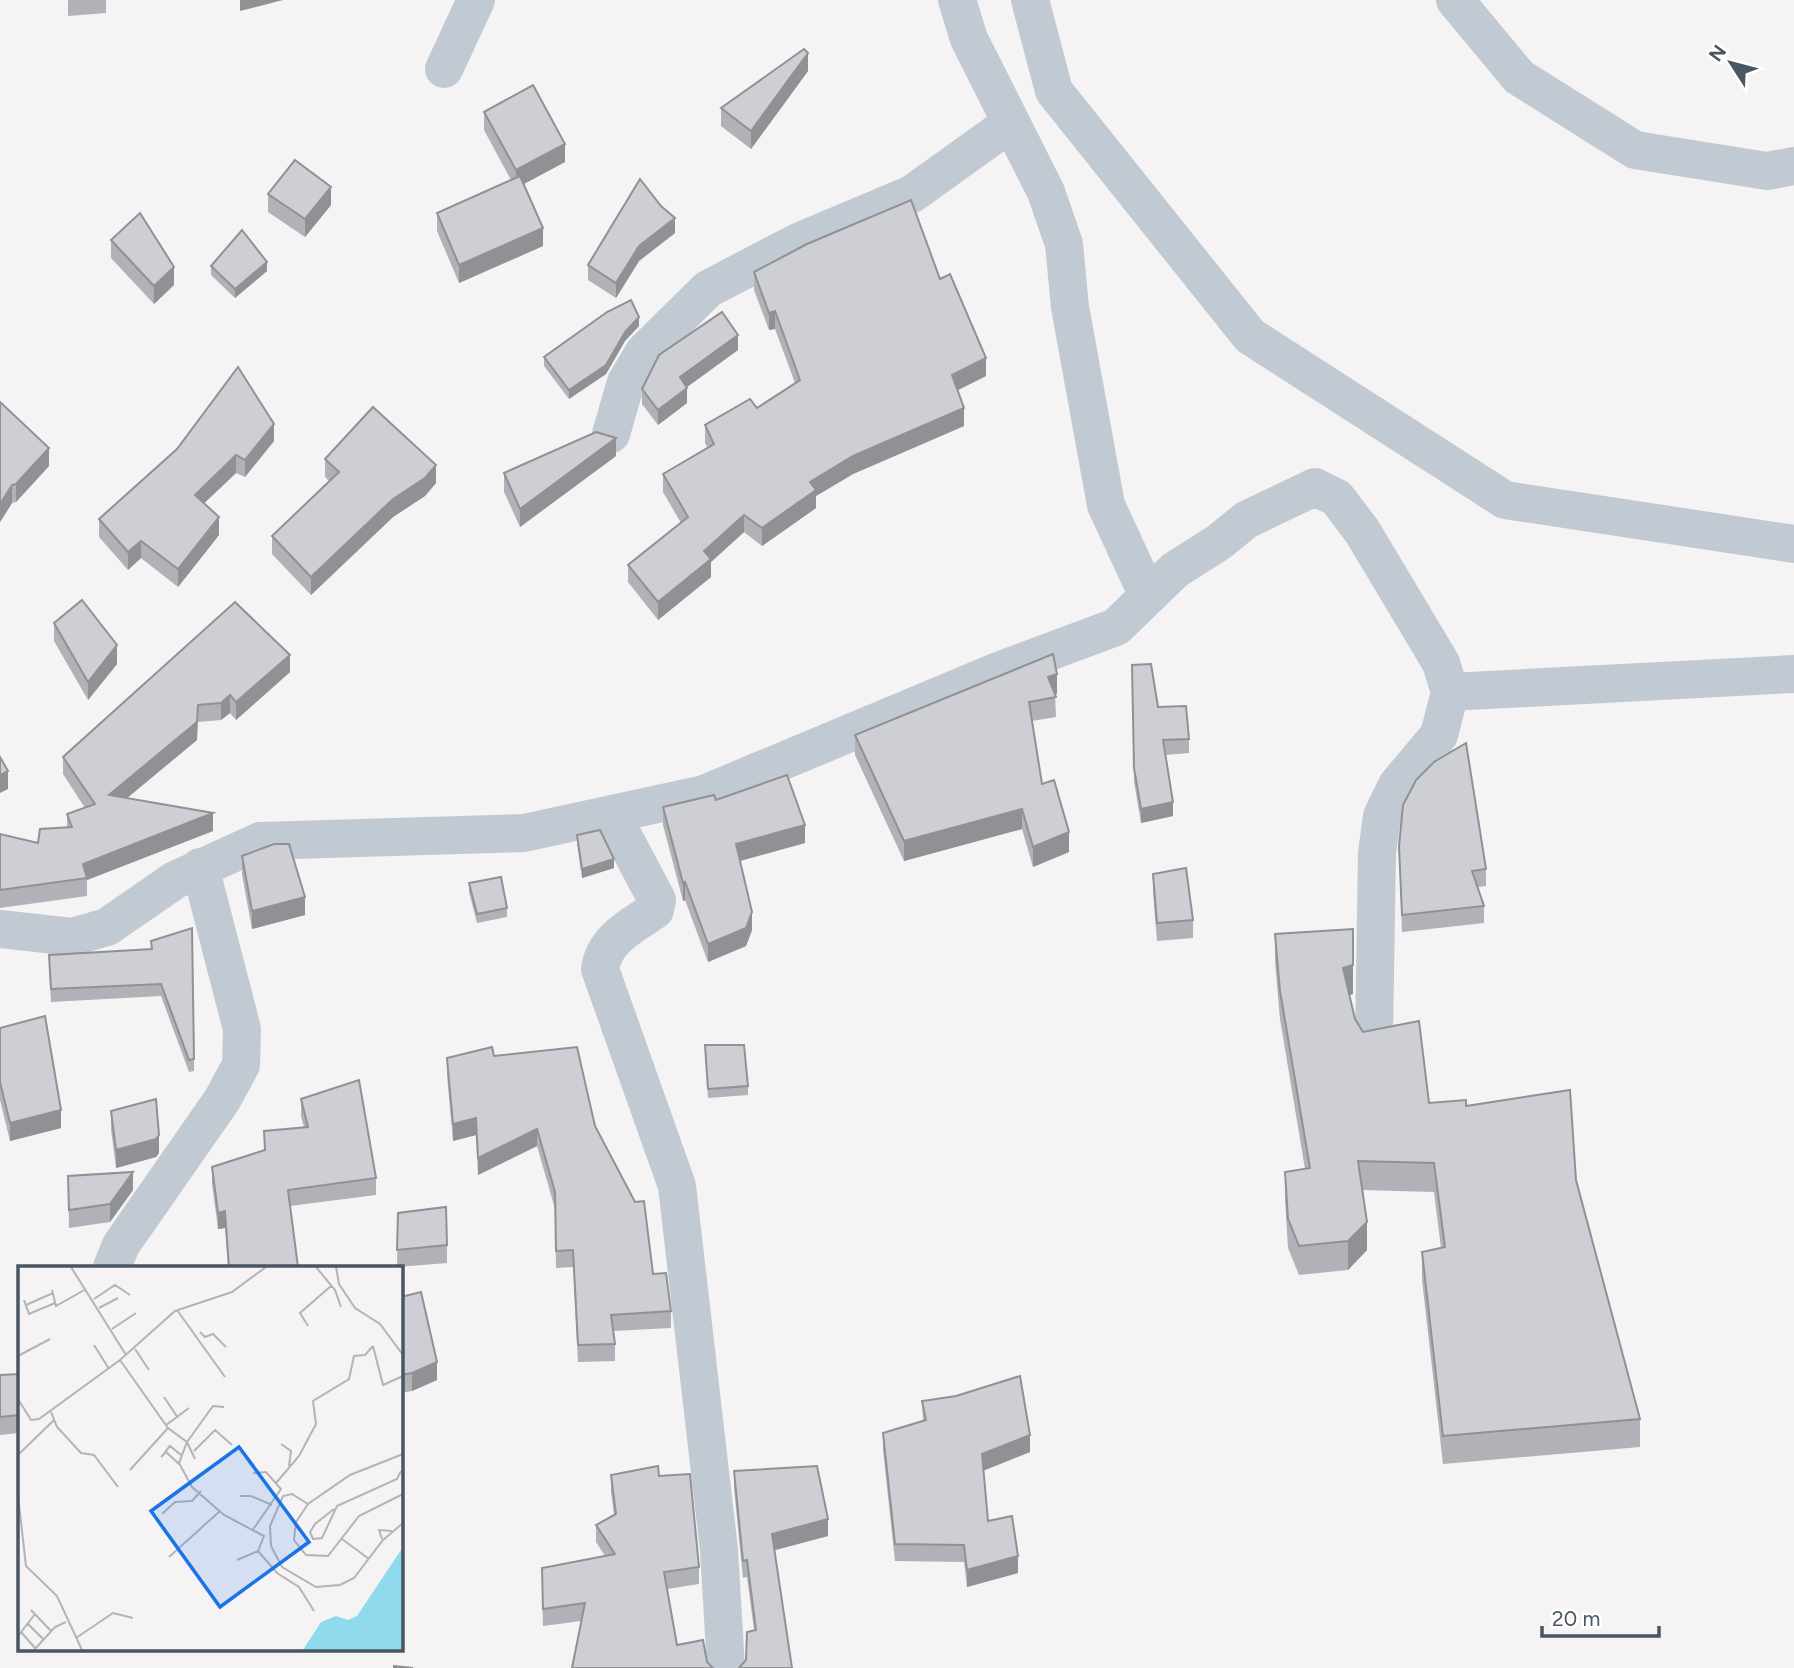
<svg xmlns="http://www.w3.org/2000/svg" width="1794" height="1668" font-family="Figtree,sans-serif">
<rect width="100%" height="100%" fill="#f5f3f3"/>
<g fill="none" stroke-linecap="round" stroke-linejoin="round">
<!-- minor -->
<g stroke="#c1cad2" stroke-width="38">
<path d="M957 0 969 39 1046 192 1064 244 1070 307 1106 505 1148 596"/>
<path d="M1030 0 1054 91 1250 336 1505 500 1794 544"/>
<path d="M1455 0 1519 77 1635 150 1767 171 1794 166"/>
<path d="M444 69 476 0"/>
<path d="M611 434 626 382 644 352 708 289 798 242 912 194 1011 123"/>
<path d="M1450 692 1794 674"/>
<path d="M612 815 657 900 655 910C631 927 605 938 600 969L677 1186 719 1550 726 1668"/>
<path d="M0 929 72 937 107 927 175 880 260 841 524 833 704 794 998 671 1116 627 1175 570 1219 542 1246 520 1315 487 1337 498 1362 531 1441 663 1450 692 1439 735 1397 785 1382 816 1377 853 1374 1037"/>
<path d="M112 1267 121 1245 222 1100 241 1065 242 1029 200 867"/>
</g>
</g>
<!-- wall -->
<g fill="#b0b2b7">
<path d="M68 0H106V13L68 16Z"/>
<path d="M808 71 751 149 721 126V108Z"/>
<path d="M484 112 565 162 524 184 543 246 459 283 437 231V213L511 180 484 130Z"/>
<path d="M268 194 331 205 305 237 268 212Z"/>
<path d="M675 233 639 261 616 298 588 280V265Z"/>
<path d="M111 240 174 285 154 304 111 258Z"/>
<path d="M211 266 267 271 235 298 211 275Z"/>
<path d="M754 272 940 279 986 376 958 390 964 426 853 474 816 496V508L762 546 744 532 711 562V577L658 620 628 582V565L681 523 663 492V474L708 448 705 443V425L757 408 795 383 775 329 769 330 754 290Z"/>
<path d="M639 326 625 341 606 374 569 399 544 366V357Z"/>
<path d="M738 350 687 387V403L658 425 642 404V389Z"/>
<path d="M0 402 49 466 16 502 12 503 0 522Z"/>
<path d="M274 424V441L245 477 236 473 204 503 219 535 178 587 141 558 128 570 99 537V519Z"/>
<path d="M616 456 520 527 504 492V473Z"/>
<path d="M325 459 436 483 425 496 393 517 311 595 272 554V536L329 481 325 477Z"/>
<path d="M235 602 290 672 236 720 230 713 221 720 198 722 197 740 127 798 213 831 87 880V896L0 908V834L38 843 67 828V814L85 808 63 774V757Z"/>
<path d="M54 623 117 664 88 700 54 641Z"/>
<path d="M1132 665 1158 707 1189 739V753L1165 755 1173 816 1141 823 1134 782Z"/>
<path d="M1055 694 1056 717 1032 721 1042 784 1069 852 1033 867 1022 829 904 861 855 755V735L1057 694Z"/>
<path d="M716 800 805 843 740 861 752 930 746 946 708 962 685 900 683 901 663 825V807Z"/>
<path d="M577 835 614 868 582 878 577 844Z"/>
<path d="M1399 846 1486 869V886L1478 887 1484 906V923L1402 932Z"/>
<path d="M242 856 305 915 252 929 242 875Z"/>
<path d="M1153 874 1193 920V938L1157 941 1153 892Z"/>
<path d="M469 883 507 908V917L477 923 469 892Z"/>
<path d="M1275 934 1353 994 1349 995 1355 1019 1363 1032 1429 1103 1466 1106 1576 1180 1640 1419V1447L1443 1464 1422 1280V1252L1441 1248 1434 1192 1362 1190 1367 1250 1348 1270 1299 1275 1288 1248 1285 1200V1172L1305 1169 1280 1019 1275 962Z"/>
<path d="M151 941 194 1059V1071L189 1072 161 996 51 1002 49 967 151 949Z"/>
<path d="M0 1028 61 1128 10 1141 0 1100Z"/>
<path d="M705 1045 748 1086V1095L708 1098Z"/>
<path d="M494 1056 595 1126 653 1274 671 1311V1328L613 1331 615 1344V1361L578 1362 573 1267 556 1268 555 1209 537 1146 478 1175 476 1135 453 1141 447 1075V1058Z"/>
<path d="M301 1099 376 1178V1195L290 1206 298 1267H228L225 1228 218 1229 212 1184V1167L264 1151V1131L304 1127 301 1116Z"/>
<path d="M111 1111 159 1153 156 1157 116 1168 111 1129Z"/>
<path d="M68 1176 133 1190 110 1222 69 1228Z"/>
<path d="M398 1213 447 1245V1263L397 1267Z"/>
<path d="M401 1297 437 1380 412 1391 401 1393Z"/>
<path d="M19 1374V1433L0 1435V1375Z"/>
<path d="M922 1401 1030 1452 983 1471 988 1521 1018 1573 967 1587 964 1562 895 1561 883 1450V1433L923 1421Z"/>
<path d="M734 1471 828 1536 774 1550 792 1668 746 1660 754 1630 747 1577 743 1578 734 1488Z"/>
<path d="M611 1475 659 1476 699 1567V1584L667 1589 677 1645 707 1662 581 1621 543 1626 542 1585 605 1556 596 1542V1525L614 1515 611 1492Z"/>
</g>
<!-- shaded-wall -->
<g fill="#909195">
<path d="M240 0H283L240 11Z"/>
<path d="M808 53V71L751 149V131Z"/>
<path d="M565 144V162L516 188V170Z"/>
<path d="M331 187V205L305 237V219Z"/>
<path d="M675 218V233L639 261 616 298V283L639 246Z"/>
<path d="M543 228V246L459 283V265Z"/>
<path d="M267 262V271L235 298V289Z"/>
<path d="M174 267V285L154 304V286Z"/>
<path d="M775 311V329L769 330V313Z"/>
<path d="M639 317V326L625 341 606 374 569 399V390Z"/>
<path d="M738 335V350L680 392V377Z"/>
<path d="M986 358V376L952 393V375Z"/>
<path d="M687 388V403L658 425V410Z"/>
<path d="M964 408V426L853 474 816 496V508L762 546V528L810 482 853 456Z"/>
<path d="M274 424V441L245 477V460Z"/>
<path d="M616 438V456L520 527V509Z"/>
<path d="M49 448V466L16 502V484Z"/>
<path d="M236 455V473L195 512V495Z"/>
<path d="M436 465V483L425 496 393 517 311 595V577L393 499Z"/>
<path d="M12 485V503L0 522V504Z"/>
<path d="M744 515V532L711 562V577L658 620V602L704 551Z"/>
<path d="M219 517V535L178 587V569Z"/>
<path d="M141 541V558L128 570V552Z"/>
<path d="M117 645V664L88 700V682Z"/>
<path d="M290 655V672L236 720V702Z"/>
<path d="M1057 674V694L1048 696V677Z"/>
<path d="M230 695V713L221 720V703Z"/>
<path d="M198 705 197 740 109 813V795Z"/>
<path d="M8 771V789L0 793V775Z"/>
<path d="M1173 802V816L1141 823V809Z"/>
<path d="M1022 809V829L904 861V841Z"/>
<path d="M213 813V831L87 880 83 864Z"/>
<path d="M805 825V843L736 862V844Z"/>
<path d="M1069 832V852L1033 867V847Z"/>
<path d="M614 859V868L582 878V869Z"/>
<path d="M685 882V900L683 901V883Z"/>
<path d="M305 897V915L252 929V911Z"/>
<path d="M752 912V930L746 946 708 962V944Z"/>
<path d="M1353 958V994L1343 997V968Z"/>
<path d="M61 1110V1128L10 1141V1123Z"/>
<path d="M476 1118V1135L453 1141V1124Z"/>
<path d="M537 1129V1146L478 1175V1158Z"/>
<path d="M159 1135V1153L156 1157 116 1168V1150Z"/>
<path d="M133 1172V1190L110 1222V1204Z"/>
<path d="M225 1211V1228L218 1229V1213Z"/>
<path d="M1367 1222V1250L1348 1270V1241Z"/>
<path d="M437 1362V1380L412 1391V1373Z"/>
<path d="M1030 1435V1452L982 1471V1454Z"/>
<path d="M828 1519V1536L772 1551V1534Z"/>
<path d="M1018 1556V1573L967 1587V1570Z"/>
</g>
<!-- building -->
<g fill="#cdcfd5" stroke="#909195" stroke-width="2">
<path d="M804 49 808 53 751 131 721 108Z"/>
<path d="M533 85 565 144 516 170 484 112Z"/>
<path d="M295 160 331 187 305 219 268 194Z"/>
<path d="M520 176 543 228 459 265 437 213Z"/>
<path d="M640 179 661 206 675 218 639 246 616 283 588 265Z"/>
<path d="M911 200 940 279 950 274 986 358 952 375 964 408 853 456 810 482 816 490 762 528 744 515 704 551 711 559 658 602 628 565 688 517 663 474 714 444 705 425 750 399 757 408 800 380 775 311 769 313 754 272 807 244Z"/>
<path d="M140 213 174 267 154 286 111 240Z"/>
<path d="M242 230 267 262 235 289 211 266Z"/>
<path d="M631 300 639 317 625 332 606 365 569 390 544 357 607 312Z"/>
<path d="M722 312 738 335 680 377 687 388 658 410 642 389 659 355Z"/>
<path d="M238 367 274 424 245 460 236 455 195 495 219 517 178 569 141 541 128 552 99 519 177 449Z"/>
<path d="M0 402 49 448 16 484 12 485 0 504Z"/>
<path d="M373 407 436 465 425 478 393 499 311 577 272 536 339 472 325 459Z"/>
<path d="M596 432 616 438 520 509 504 473Z"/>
<path d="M82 600 117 645 88 682 54 623Z"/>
<path d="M235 602 290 655 236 702 230 695 221 703 198 705 197 722 109 795 213 813 83 864 87 878 0 890V834L38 843 40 829 72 827 67 814 95 804 63 757Z"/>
<path d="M1053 654 1057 674 1048 677 1056 697 1029 702 1042 784 1054 780 1069 832 1033 847 1022 809 904 841 855 735Z"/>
<path d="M1151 664 1158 707 1186 706 1189 739 1163 740 1173 802 1141 809 1134 768 1132 665Z"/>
<path d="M1466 743 1486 869 1472 871 1484 906 1402 915 1399 846 1403 805 1416 780 1434 762Z"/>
<path d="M0 757 8 771 0 775Z"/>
<path d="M787 775 805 825 736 844 752 912 746 928 708 944 685 882 683 883 663 807 714 795 716 800Z"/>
<path d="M600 830 614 859 582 869 577 835Z"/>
<path d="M274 844H289L305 897 252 911 242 856Z"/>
<path d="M1186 868 1193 920 1157 923 1153 874Z"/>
<path d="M501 877 507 908 477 914 469 883Z"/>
<path d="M192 928 194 1059 189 1060 161 984 51 989 49 955 152 949 151 941Z"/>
<path d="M1353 929V965L1343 968 1355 1019 1363 1032 1419 1021 1429 1103 1466 1100V1106L1570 1090 1576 1180 1640 1419 1443 1436 1422 1252 1445 1247 1434 1163 1358 1161 1367 1222 1348 1241 1299 1246 1288 1219 1285 1172 1310 1168 1280 991 1275 934Z"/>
<path d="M45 1016 61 1110 10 1123 0 1082V1028Z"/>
<path d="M705 1045H744L748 1086 708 1089Z"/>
<path d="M492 1047 494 1056 577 1047 595 1126 635 1202 644 1201 653 1274 666 1273 671 1311 611 1315 615 1344 578 1345 573 1250 556 1251 555 1192 537 1129 478 1158 476 1118 453 1124 447 1058Z"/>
<path d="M359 1080 376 1178 288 1190 298 1267H229L225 1211 218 1213 212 1167 265 1150 264 1131 308 1127 301 1099Z"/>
<path d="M156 1099 159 1135 156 1139 116 1150 111 1111Z"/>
<path d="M133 1172 110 1204 69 1210 68 1176Z"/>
<path d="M446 1207 447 1245 397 1250 398 1213Z"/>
<path d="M421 1292 437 1362 412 1373 401 1375V1297Z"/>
<path d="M19 1374V1415L0 1417V1375Z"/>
<path d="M1020 1376 1030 1435 982 1454 988 1521 1012 1516 1018 1556 967 1570 964 1545 895 1544 883 1433 926 1420 922 1401 956 1396Z"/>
<path d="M658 1466 659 1476 690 1474 699 1567 664 1572 677 1645 703 1640 707 1662 713 1668H572L585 1603 543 1609 542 1568 615 1554 596 1525 616 1514 611 1475Z"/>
<path d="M817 1466 828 1519 772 1534 792 1668H739L746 1660 747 1632 756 1630 747 1560 743 1561 734 1471Z"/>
<path d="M394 1666 413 1668H394Z"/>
</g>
<!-- overview -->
<g transform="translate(18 1266)">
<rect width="385" height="385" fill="#f5f3f3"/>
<path d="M385 281V384H285L303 356 318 350 330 354 339 350Z" fill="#90daee"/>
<path fill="none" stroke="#b1b4b9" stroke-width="2" d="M53 1 108 89M298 1 317 24 323 41M318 1 321 18 337 42 362 58 385 89M34 24 38 40 68 23M76 33 97 19 112 29M6 34 11 48 37 37M8 39 35 27M81 42 100 32M159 44 207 111M290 60 282 47 313 20M94 63 118 47M182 66 187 71 195 68 208 81M76 79 91 103M355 80 365 119 385 110M117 83 131 104M0 90 32 73M102 94 150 162 169 176 161 197 174 221 206 249 246 270 240 285 219 294M146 131 160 152M0 133 13 154 21 153 102 94 157 45 214 26 248 1M33 146 39 161 63 187 76 189 100 221M148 159 171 142M263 178 273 185 271 200M176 185 197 164 214 179M147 186 152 180 163 189M385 188 332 209 290 238 278 256 276 274 288 289 310 290 341 250 385 228M0 189 36 154M143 191 148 186 161 198M177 193 169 176 195 140 206 141M112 204 150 162M258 217 281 190 298 158 295 135 331 113 336 90 347 89 355 80M0 230 8 300 39 330 64 384M222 230H233L254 239M290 238 274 228 265 230 252 260 253 280 264 301 298 321 322 319 336 312 365 274 385 257M316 243 297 258 292 266 295 273 304 272 319 240 379 213 383 205M144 248 157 236 174 235 183 225M234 265 263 223 248 206 235 207M324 273 351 293M364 273 361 264 374 265M240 285 259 307 281 321 296 345M151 291 202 245M13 344 33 365M10 358 25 373M3 366 17 382M0 370 17 348M58 372 95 347 115 352M16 384 37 361 48 356"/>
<path fill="#1a73e8" fill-opacity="0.15" stroke="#1a73e8" stroke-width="3.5" d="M221 181 291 276 202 341 133 245Z"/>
<rect width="385" height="385" fill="none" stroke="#4a5661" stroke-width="3.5"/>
</g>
<!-- north arrow -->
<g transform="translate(1731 63) rotate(306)" stroke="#ffffff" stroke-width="5" paint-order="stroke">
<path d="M0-5L12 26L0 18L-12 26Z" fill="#4a5661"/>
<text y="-10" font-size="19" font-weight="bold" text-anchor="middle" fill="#4a5661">N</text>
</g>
<!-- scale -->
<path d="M1542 1626v10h117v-10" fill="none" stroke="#4a5661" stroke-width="3.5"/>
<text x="1552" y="1626" font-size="21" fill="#4a5661" stroke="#ffffff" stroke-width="5" paint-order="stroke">20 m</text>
</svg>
